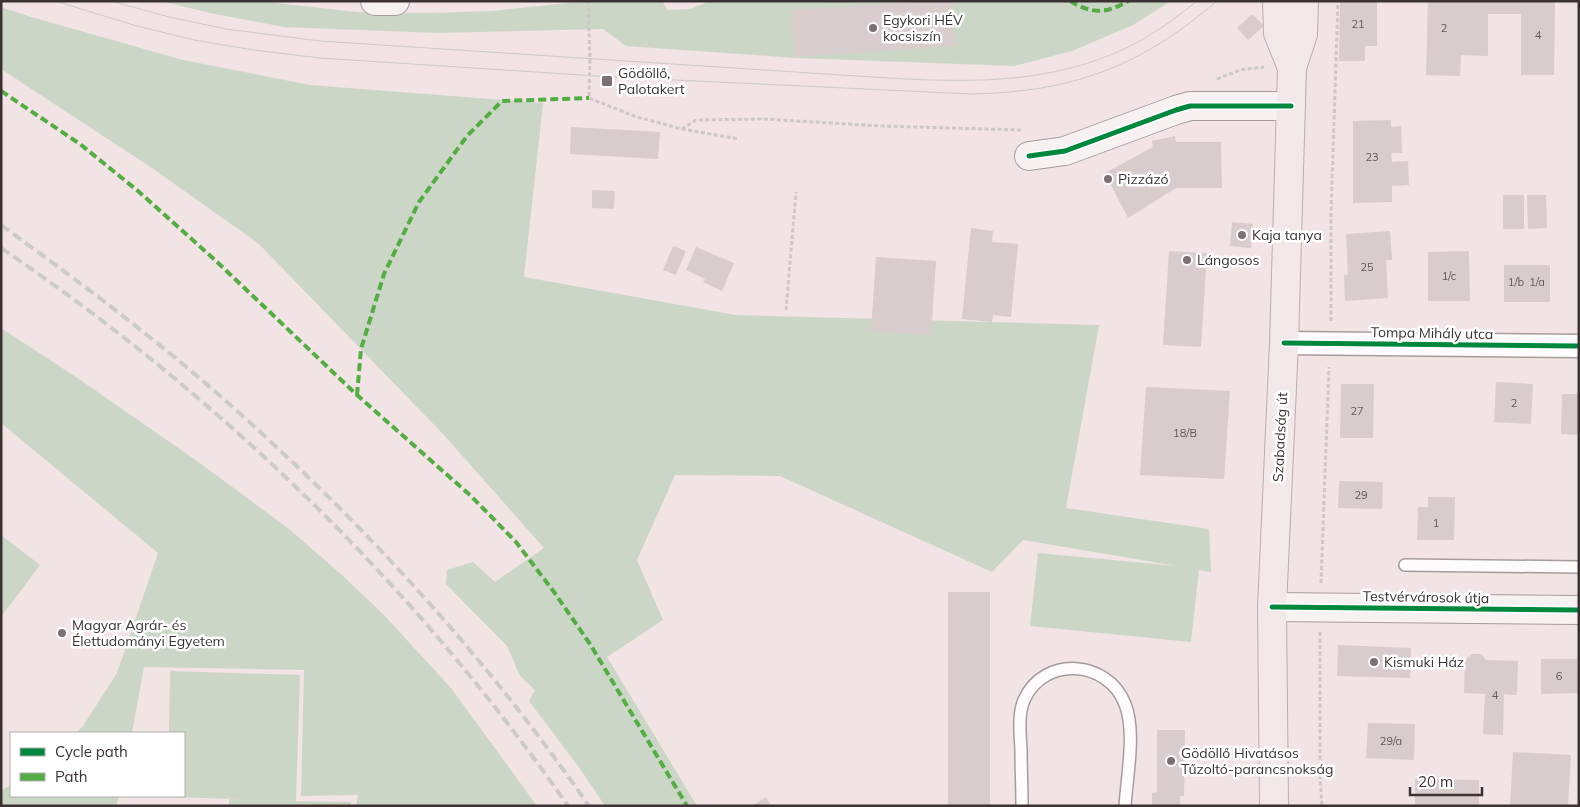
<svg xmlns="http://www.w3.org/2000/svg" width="1580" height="807" font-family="Mulish,sans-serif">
<rect width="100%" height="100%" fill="#f2e3e4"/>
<!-- green -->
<g fill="#ccd6c7">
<path d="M161 1H258L357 12 428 13 492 11 586 1H662L668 10 690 9 710 1H1171L1133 25 1072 51 1014 66 796 58 626 46 603 29 437 33 284 27 210 13Z"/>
<path d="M1 7 28 16 183 60 310 85 543 103 524 277 736 315 1099 325 1066 508 1209 529 1211 572 1199 570 1191 642 1030 626 1038 553 1177 566 1023 540 992 572 780 476 675 475 637 560 663 620 607 657 697 806H605L583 773 529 701 535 690 520 676 507 646 446 584 447 570 473 562 495 582 544 548 443 434 259 244 152 168 1 69Z"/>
<path d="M1 328 76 377 197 461 289 529 342 575 383 614 451 688 537 806H356L358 795 301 796 304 670 144 667 132 733H76L83 726 117 673 158 553 1 423Z"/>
<path d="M1 535 40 565 1 617Z"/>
<path d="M170 671 300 675 296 801 351 802V806H229V799L274 800 167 797 184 796V733H169Z"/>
<path d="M11 785V796H119L116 806H1V790Z"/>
</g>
<!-- building -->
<g fill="#d8cccd">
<path d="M924 1H952L955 46 794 57 791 10Z"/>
<path d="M1340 1H1377V46H1365V61H1339Z"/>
<path d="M1428 1H1555L1554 75H1521V14H1488V56L1461 55 1460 76 1426 75Z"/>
<path d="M1252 14 1264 26 1248 40 1237 28Z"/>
<path d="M1391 120V127L1401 126 1402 153H1391L1392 162 1408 161 1409 185 1392 186V202L1353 203V121Z"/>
<path d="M571 127 660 132 658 159 570 154Z"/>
<path d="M1175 136 1176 142H1221L1222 188H1176L1128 218 1105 173 1153 147 1152 141Z"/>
<path d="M592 190 615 191 614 209 592 208Z"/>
<rect x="1503" y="195" width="21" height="34"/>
<path d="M1527 195H1546L1547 228 1528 229Z"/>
<path d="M1232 222 1253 224 1251 248 1230 246Z"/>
<path d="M971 228 993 231 992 242 1018 244 1011 317 993 315 992 322 962 319Z"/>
<path d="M1390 231 1392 260H1386L1388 298 1345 301 1344 275 1348 274 1346 234Z"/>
<path d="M673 246 686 251 676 275 663 270Z"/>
<path d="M696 247 734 263 722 291 703 282 705 279 686 270Z"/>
<path d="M1169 251 1207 253 1201 347 1163 345Z"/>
<path d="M1469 251 1470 301H1428V252Z"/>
<path d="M876 257 936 261 931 335 871 331Z"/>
<rect x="1504" y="265" width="46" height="37"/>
<path d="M1496 382 1533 384 1531 424 1494 422Z"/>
<path d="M1341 384H1374L1373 438H1340Z"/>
<path d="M1146 387 1230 391 1224 479 1140 475Z"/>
<path d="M1562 394H1579V435L1561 434Z"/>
<path d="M1339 481 1383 482 1382 509 1338 508Z"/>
<path d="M1428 497H1455L1454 540H1417L1418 507H1428Z"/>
<rect x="948" y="592" width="42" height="214"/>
<path d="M1338 645 1411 648 1410 678 1337 676Z"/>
<path d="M1472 654H1481L1486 660 1518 661 1517 695 1504 694 1503 735 1483 734 1485 694 1464 693 1465 660Z"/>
<path d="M1541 659H1577L1578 693 1541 694Z"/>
<path d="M1368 723 1415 724 1414 760 1366 758Z"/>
<path d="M1157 730H1185L1184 796H1180V806H1152V793L1157 792Z"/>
<path d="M1513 752 1571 755 1568 806H1510Z"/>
<path d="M1415 779 1479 780V806H1415Z"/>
<path d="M766 797 771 806H752Z"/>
</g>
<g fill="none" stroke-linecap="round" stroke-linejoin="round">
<!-- lane casing -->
<g stroke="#a79c9c" stroke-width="14">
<g id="lane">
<path d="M1405 565 1579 567"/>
<path d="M1022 806C1022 787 1021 768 1021 749 1020 733 1018 714 1024 700 1044 655 1108 660 1125 704 1136 731 1127 776 1125 806"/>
</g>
</g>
<!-- street casing -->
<g stroke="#a79c9c" stroke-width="25">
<path id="street" d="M1284 343 1579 346"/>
</g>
<!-- secondary casing -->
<g stroke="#a79c9c" stroke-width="30">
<g id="secondary">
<path d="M375 1H395"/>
<path d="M1029 156 1065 151 1176 110 1190 106H1291"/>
<path d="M1272 607 1579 610"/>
</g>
</g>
<!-- primary casing -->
<g stroke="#c0abad" stroke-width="30">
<g id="primary">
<path d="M1277 1 1278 33 1292 68"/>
<path d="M1274 806 1272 607 1284 343 1292 68 1303 34 1304 1"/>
</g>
</g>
<!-- path -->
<g stroke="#cdc7c7" stroke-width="3" stroke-dasharray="4 2.5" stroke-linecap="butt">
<path d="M588 1 590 60 589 98 637 117 682 129 739 139"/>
<path d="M1217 79 1240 70 1264 67"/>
<path d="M682 129 696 120 764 119 881 126 1021 130"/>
<path d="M786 310 796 192"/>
<path d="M1331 321V213L1338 1"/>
<path d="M1321 583 1329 367"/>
<path d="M1320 632V776L1322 806"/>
</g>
<!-- lane -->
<use href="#lane" stroke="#fdfbfb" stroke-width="11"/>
<!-- street -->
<use href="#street" stroke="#fdfbfb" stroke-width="22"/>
<!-- secondary -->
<use href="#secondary" stroke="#f8f1f2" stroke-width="28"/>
<!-- primary -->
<use href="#primary" stroke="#f3e8e9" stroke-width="28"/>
<!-- tram -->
<g stroke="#cdcaca" stroke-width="1">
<path d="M55 1 137 26 194 40 253 50 320 58 612 77 971 94C1072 92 1140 67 1217 1"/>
<path d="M111 1 169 17 226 29 320 41 841 75C938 81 1038 91 1128 47 1153 35 1176 18 1197 1"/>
</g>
<!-- rail -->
<g stroke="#cdcaca" stroke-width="4" stroke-dasharray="10 5" stroke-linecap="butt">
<path d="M1 225C82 284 163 344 237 411 369 529 488 660 589 806"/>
<path d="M1 248C221 397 416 587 568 806"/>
</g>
<!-- quiet -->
<g stroke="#55ac45" stroke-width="4" stroke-dasharray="8 4" stroke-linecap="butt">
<path d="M1070 1C1092 14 1106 14 1128 1"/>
<path d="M1 91 80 144 138 191 215 260 357 395 471 496 516 542 554 592 590 644 687 806"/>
<path d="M357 395 361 349 384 274 419 202 467 136 502 101 589 98"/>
</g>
<!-- cycleway casing -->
<g stroke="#fff" stroke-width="8">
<g id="cycleway">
<path d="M1029 156 1065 151 1176 110 1190 106H1291"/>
<path d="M1284 343 1579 346"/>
<path d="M1272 607 1579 610"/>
</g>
</g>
<!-- cycleway -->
<use href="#cycleway" stroke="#00873e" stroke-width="5"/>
</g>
<!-- markers -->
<g fill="#7c7071" stroke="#fff" stroke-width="2">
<circle cx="873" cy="28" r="5"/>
<rect x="601" y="75" width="12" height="12" rx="2.5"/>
<circle cx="1108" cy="179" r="5"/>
<circle cx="1242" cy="235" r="5"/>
<circle cx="1187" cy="260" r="5"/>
<circle cx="62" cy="633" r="5"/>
<circle cx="1374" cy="662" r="5"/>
<circle cx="1171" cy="761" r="5"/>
</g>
<g text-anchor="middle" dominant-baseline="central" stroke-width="5" stroke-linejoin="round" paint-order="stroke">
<!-- number labels -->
<g font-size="11" fill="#64595a">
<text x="1358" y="24">21</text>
<text x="1444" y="28">2</text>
<text x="1538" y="35">4</text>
<text x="1372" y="157">23</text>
<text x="1367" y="267">25</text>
<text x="1449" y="276">1/c</text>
<text x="1516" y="282">1/b</text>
<text x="1537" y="282">1/a</text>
<text x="1514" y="403">2</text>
<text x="1357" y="411">27</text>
<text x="1185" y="433">18/B</text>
<text x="1361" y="495">29</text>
<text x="1436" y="523">1</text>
<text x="1559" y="676">6</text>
<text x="1495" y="695">4</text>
<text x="1391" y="741">29/a</text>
</g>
<!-- poi labels -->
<g font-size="14" fill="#3d3233" stroke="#fff" text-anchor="start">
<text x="883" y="20">Egykori HÉV<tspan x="883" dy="16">kocsiszín</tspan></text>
<text x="618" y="73">Gödöllő,<tspan x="618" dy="16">Palotakert</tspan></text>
<text x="1118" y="179">Pizzázó</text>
<text x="1252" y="235">Kaja tanya</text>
<text x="1197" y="260">Lángosos</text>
<text x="72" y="625">Magyar Agrár- és<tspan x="72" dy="16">Élettudományi Egyetem</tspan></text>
<text x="1384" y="662">Kismuki Ház</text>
<text x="1181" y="753">Gödöllő Hivatásos<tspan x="1181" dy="16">Tűzoltó-parancsnokság</tspan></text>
</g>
<!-- street labels -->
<g font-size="14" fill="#3d3233" stroke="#fff">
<text transform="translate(1432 333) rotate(1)">Tompa Mihály utca</text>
<text transform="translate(1280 437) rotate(-87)">Szabadság út</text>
<text transform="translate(1426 597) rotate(1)">Testvérvárosok útja</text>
</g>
</g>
<!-- border -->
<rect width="1580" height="807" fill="none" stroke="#3d3233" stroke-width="5"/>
<!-- legend -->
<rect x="10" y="732" width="175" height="65" fill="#ffffff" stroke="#b1adad"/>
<rect x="20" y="748" width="25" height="8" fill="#00873e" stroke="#b1adad"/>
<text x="55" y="757" font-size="15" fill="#3d3233">Cycle path</text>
<rect x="20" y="773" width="25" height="8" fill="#55ac45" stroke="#b1adad"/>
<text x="55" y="782" font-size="15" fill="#3d3233">Path</text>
<!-- scale -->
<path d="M1410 787v8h72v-8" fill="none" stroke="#3d3233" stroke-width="2.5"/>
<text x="1418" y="787" font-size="15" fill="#3d3233" stroke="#ffffff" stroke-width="4" paint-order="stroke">20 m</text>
</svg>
